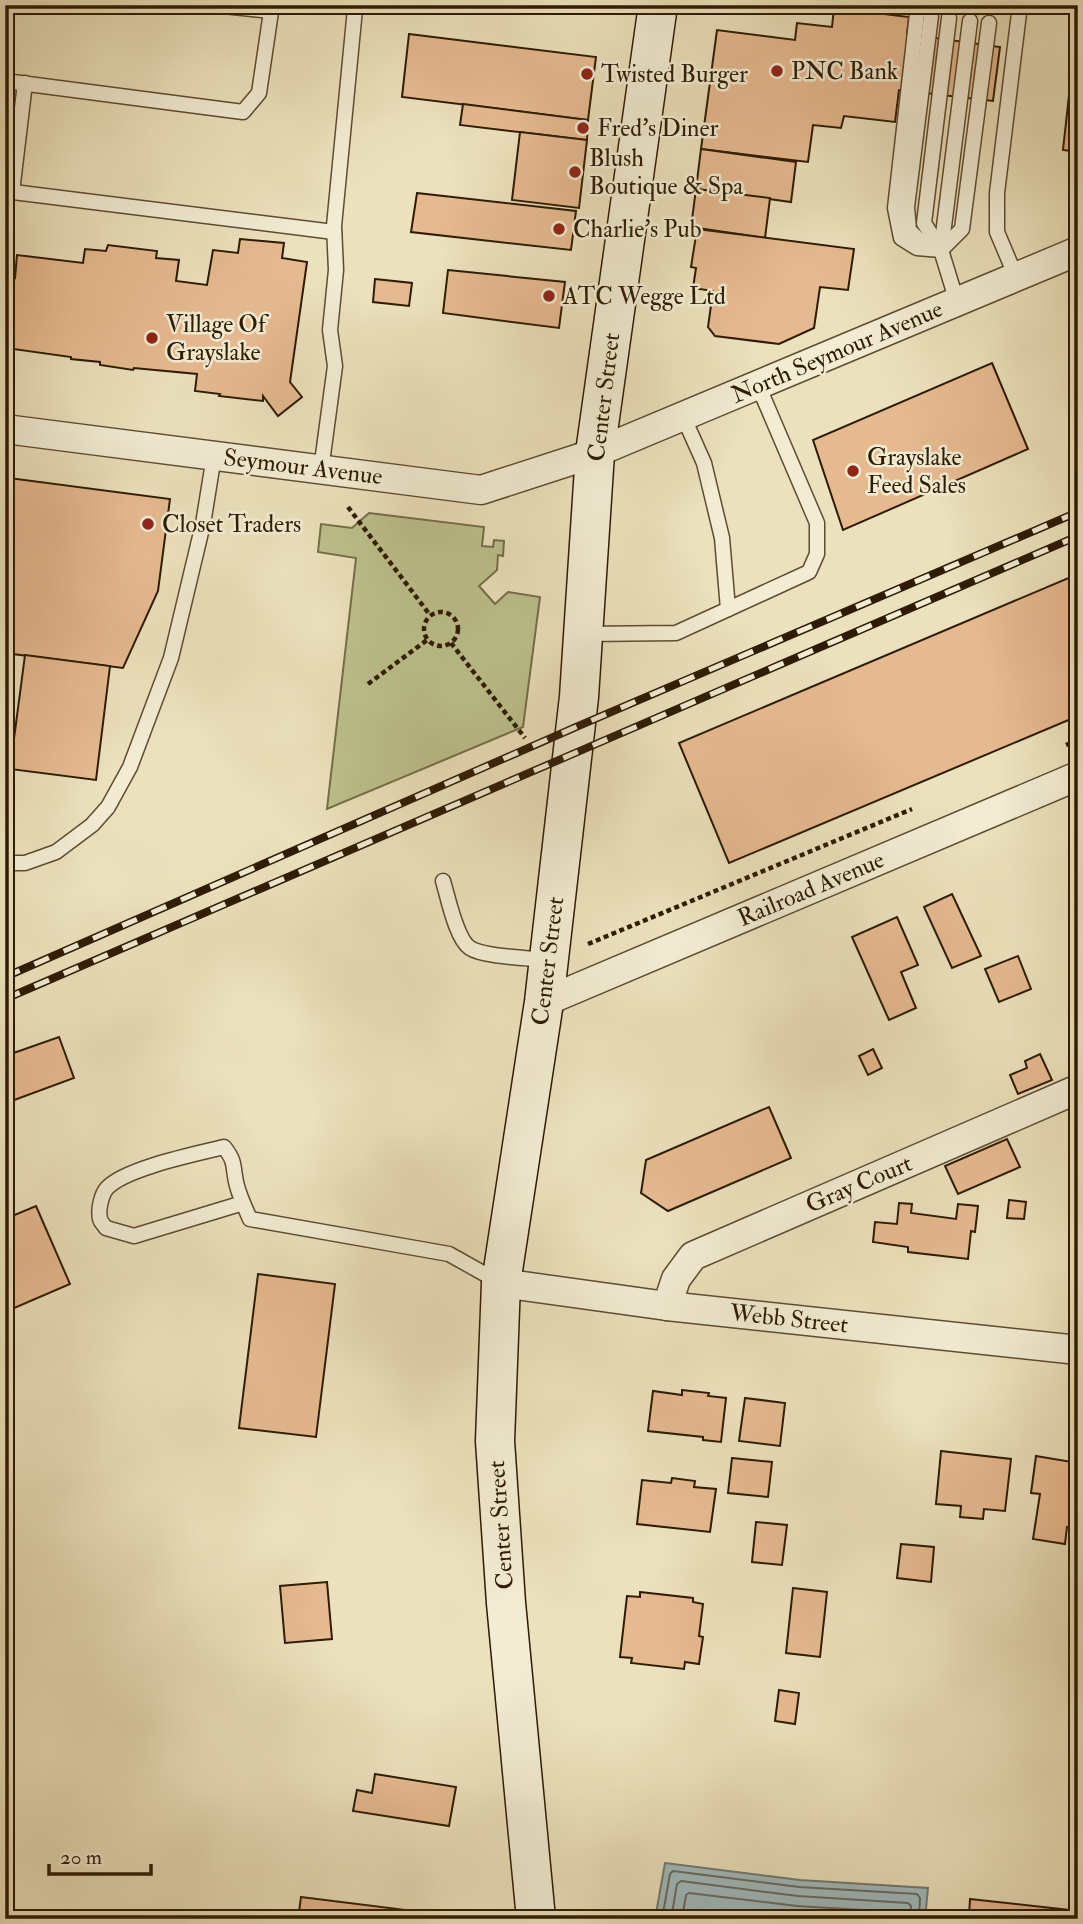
<svg xmlns="http://www.w3.org/2000/svg" width="1083" height="1924" font-family="'IM FELL Double Pica',serif">
<rect width="100%" height="100%" fill="#ebe1bc"/>
<filter id="stains"><feTurbulence type="fractalNoise" baseFrequency=".00286" numOctaves="4"/><feColorMatrix values="0 0 0 0 .2 0 0 0 0 .09 0 0 0 0 .02 0 0 0 .5 -.17"/></filter>
<radialGradient id="worn" r=".72"><stop offset=".6" stop-color="#630" stop-opacity="0"/><stop offset="1" stop-color="#630" stop-opacity=".3"/></radialGradient>
<!-- green -->
<path fill="#bcc18d" stroke="#756e47" stroke-width="2" d="M369 513 484 527 482 546 493 547 494 540 504 541 503 556 498 555 497 570 479 586 495 604 508 592 540 597 523 727 327 809 356 558 318 552 321 524 352 528Z"/>
<!-- water -->
<path fill="#9fbabd" stroke="#727a72" stroke-width="2" d="M665 1863 800 1880 928 1888 925 1919H655Z"/>
<g fill="none" stroke-linecap="round" stroke-linejoin="round">
<!-- shore -->
<g stroke="#666a5f" stroke-width="2">
<path d="M662 1919 670 1874 673 1871 799 1887 917 1894 920 1898 919 1919"/>
<path d="M671 1919 677 1884 681 1881 798 1896 908 1903 911 1906 910 1919"/>
<path d="M682 1919 686 1895 689 1893 797 1906 896 1912 899 1914V1919"/>
</g>
</g>
<!-- building -->
<g fill="#e6ba90" stroke="#2e1b01" stroke-width="2">
<path d="M834 8 909 17 907 34 1000 47 993 101 899 90 895 122 844 116 841 128 813 125 808 162 701 149 717 30 795 40 797 23 832 27Z"/>
<path d="M409 34 596 57 588 120 402 97Z"/>
<path d="M1072 68H1078V152L1063 150Z"/>
<path d="M463 104 588 120 587 140 460 125Z"/>
<path d="M520 132 587 140 579 208 512 200Z"/>
<path d="M701 149 796 162 791 202 696 189Z"/>
<path d="M696 189 770 198 765 238 691 227Z"/>
<path d="M417 193 576 211 571 250 411 232Z"/>
<path d="M697 229 854 249 848 290 820 287 814 328 779 344 715 336 708 327 713 291 693 288 696 268 691 267Z"/>
<path d="M240 239 284 243 282 258 307 262 290 382 302 397 278 416 263 396V401L219 396 220 394 195 391 197 374 134 368 133 370 100 365V362L71 359V357L6 348 8 327H5V315L10 277 15 278 17 255 83 263 85 249 106 251 108 245 157 251 156 258 179 260 176 281 207 285 213 250 238 253Z"/>
<path d="M448 270 565 282 559 328 443 313Z"/>
<path d="M375 279 412 283 409 306 373 302Z"/>
<path d="M992 363 1028 449 843 530 813 440Z"/>
<path d="M9 478 170 499 158 591 123 668 5 653V509Z"/>
<path d="M1078 574V716L729 863 679 743Z"/>
<path d="M25 655 110 666 96 780 10 769Z"/>
<path d="M952 894 981 956 952 968 924 907Z"/>
<path d="M897 917 918 965 901 972 916 1008 889 1020 852 937Z"/>
<path d="M1018 956 1031 989 999 1002 985 969Z"/>
<path d="M59 1037 74 1078 6 1103 5 1056Z"/>
<path d="M873 1049 882 1068 868 1075 859 1056Z"/>
<path d="M1040 1054 1052 1080 1018 1094 1010 1075 1027 1068 1025 1061Z"/>
<path d="M769 1107 791 1158 668 1211 641 1193 646 1160Z"/>
<path d="M1007 1139 1020 1167 958 1194 945 1166Z"/>
<path d="M1009 1200 1026 1202 1024 1219 1007 1218Z"/>
<path d="M899 1203 912 1204 911 1213 956 1219 958 1204 978 1206 975 1232 971 1231 968 1259 908 1252V1247L873 1242 875 1222 897 1224Z"/>
<path d="M36 1206 70 1284 5 1312V1219Z"/>
<path d="M258 1274 335 1284 316 1437 239 1428Z"/>
<path d="M682 1390 709 1393 708 1396 726 1398 721 1442 703 1440V1437L648 1431 653 1391 682 1395Z"/>
<path d="M745 1398 785 1403 780 1446 739 1441Z"/>
<path d="M941 1451 1011 1459 1005 1511 984 1509 983 1519 960 1517 961 1506 936 1504Z"/>
<path d="M1036 1456 1078 1463V1526L1071 1525 1070 1528 1067 1527 1065 1544 1033 1539 1040 1494 1031 1493Z"/>
<path d="M732 1458 772 1462 768 1497 728 1493Z"/>
<path d="M672 1478 695 1481 694 1487 716 1489 710 1532 637 1524 642 1480 671 1483Z"/>
<path d="M756 1522 787 1525 782 1565 752 1562Z"/>
<path d="M901 1544 934 1547 931 1582 897 1578Z"/>
<path d="M327 1582 332 1639 285 1643 280 1586Z"/>
<path d="M793 1588 827 1592 820 1657 786 1653Z"/>
<path d="M640 1592 693 1598V1602L703 1604 699 1636 703 1637 699 1664 685 1662 684 1669 631 1663 632 1658 620 1657 627 1596 640 1597Z"/>
<path d="M779 1690 799 1693 795 1724 775 1721Z"/>
<path d="M375 1774 456 1787 449 1826 353 1811 357 1790 372 1793Z"/>
<path d="M301 1897 430 1913 429 1919H298Z"/>
<path d="M970 1899 1078 1911V1919H962L963 1916H969Z"/>
</g>
<g fill="none" stroke-linecap="round" stroke-linejoin="round">
<!-- lane casing -->
<g stroke="#5d4c30" stroke-width="17">
<g id="lane">
<path d="M214 5 271 11"/>
<path d="M917 14 895 208 901 238 917 248 941 250 957 302"/>
<path d="M5 81 243 112 259 93 272 5"/>
<path d="M5 191 334 232"/>
<path d="M12 192 25 83"/>
<path d="M927 244 920 241 909 230 907 207 931 16"/>
<path d="M941 250 924 223 949 18"/>
<path d="M941 250 962 229 989 23"/>
<path d="M941 250 970 21"/>
<path d="M1016 277 997 232V193L1020 5"/>
<path d="M683 416 704 463 722 538 728 609"/>
<path d="M321 470 335 366 330 330 336 270 334 226 355 9 357 5"/>
<path d="M585 634 676 633 809 572 817 554V523L758 385"/>
<path d="M5 863H25L56 852 92 825 108 807 130 767 171 658 203 524 214 456"/>
<path d="M443 881C448 897 456 939 470 948 483 957 530 958 547 960"/>
<path d="M243 1203 134 1236 106 1228C104 1225 101 1223 100 1219 98 1210 101 1195 107 1188 126 1168 196 1154 224 1147 237 1163 232 1168 237 1186 240 1197 245 1208 250 1219L449 1254 499 1282"/>
</g>
</g>
<!-- street casing -->
<g stroke="#5d4c30" stroke-width="31">
<g id="street">
<path d="M5 429 481 490 595 453 1078 251"/>
<path d="M544 1002 1078 776"/>
<path d="M501 1283 667 1306 1078 1350"/>
<path d="M667 1306 676 1279 693 1256 1078 1089"/>
</g>
</g>
<!-- secondary casing -->
<g stroke="#2e1b01" stroke-width="41">
<path id="secondary" d="M536 1919 506 1603 495 1441 501 1283 544 1002 579 697 595 453 658 5"/>
</g>
<!-- path -->
<g stroke="#2e1b01" stroke-width="4.5" stroke-dasharray="5 3.5" stroke-linecap="butt">
<path d="M348 507 430 615"/>
<circle cx="441" cy="629" r="17"/>
<path d="M451 643 525 738"/>
<path d="M368 684 427 640"/>
<path d="M1066 745 1078 740"/>
<path d="M588 944 912 809"/>
</g>
<!-- lane -->
<use href="#lane" stroke="#f2ecd3" stroke-width="14"/>
<!-- street -->
<use href="#street" stroke="#f2ecd3" stroke-width="28"/>
<!-- secondary -->
<use href="#secondary" stroke="#f2ecd3" stroke-width="38"/>
<!-- rail casing -->
<g stroke="#2e1b01" stroke-width="8">
<g id="rail">
<path d="M5 977 576 727 1078 512"/>
<path d="M5 999 1078 536"/>
</g>
</g>
<!-- rail -->
<use href="#rail" stroke="#f2ecd3" stroke-width="5" stroke-dasharray="16" stroke-linecap="butt"/>
</g>
<!-- markers -->
<g fill="#8f2418" stroke="#f2ecd3" stroke-width="2.5">
<circle cx="777" cy="71" r="7"/>
<circle cx="587" cy="74" r="7"/>
<circle cx="583" cy="128" r="7"/>
<circle cx="575" cy="172" r="7"/>
<circle cx="559" cy="229" r="7"/>
<circle cx="549" cy="296" r="7"/>
<circle cx="152" cy="338" r="7"/>
<circle cx="853" cy="471" r="7"/>
<circle cx="148" cy="524" r="7"/>
</g>
<g text-anchor="middle" dominant-baseline="central" stroke-width="5" stroke-linejoin="round" paint-order="stroke">
<!-- poi labels -->
<g font-size="24" fill="#2e1b01" stroke="#f2ecd3" text-anchor="start">
<text x="791" y="71">PNC Bank</text>
<text x="601" y="74">Twisted Burger</text>
<text x="597" y="128">Fred's Diner</text>
<text x="589" y="158">Blush<tspan x="589" dy="28">Boutique &amp; Spa</tspan></text>
<text x="573" y="229">Charlie's Pub</text>
<text x="563" y="296">ATC Wegge Ltd</text>
<text x="166" y="324">Village Of<tspan x="166" dy="28">Grayslake</tspan></text>
<text x="867" y="457">Grayslake<tspan x="867" dy="28">Feed Sales</tspan></text>
<text x="162" y="524">Closet Traders</text>
</g>
<!-- street labels -->
<g font-size="24" fill="#2e1b01" stroke="#f2ecd3">
<text transform="translate(837 352) rotate(-23)">North Seymour Avenue</text>
<text transform="translate(604 397) rotate(-83)">Center Street</text>
<text transform="translate(303 467) rotate(7)">Seymour Avenue</text>
<text transform="translate(811 889) rotate(-23)">Railroad Avenue</text>
<text transform="translate(548 961) rotate(-83)">Center Street</text>
<text transform="translate(859 1184) rotate(-23)">Gray Court</text>
<text transform="translate(789 1319) rotate(6)">Webb Street</text>
<text transform="translate(501 1525) rotate(-94)">Center Street</text>
</g>
</g>
<!-- margin -->
<rect width="1083" height="1924" fill="none" stroke="#ebe1bc" stroke-width="28"/>
<rect x="7" y="7" width="1069" height="1910" fill="none" stroke="#2e1b01" stroke-width="3.5"/>
<rect x="14" y="14" width="1055" height="1896" fill="none" stroke="#2e1b01" stroke-width="2"/>
<!-- scale -->
<path d="M49 1864v10h102v-10" fill="none" stroke="#2e1b01" stroke-width="3.5"/>
<text x="60" y="1864" font-size="21" fill="#2e1b01" stroke="#f2ecd3" stroke-width="5" paint-order="stroke">20 m</text>
<rect width="100%" height="100%" filter="url(#stains)"/>
<rect width="100%" height="100%" fill="url(#worn)"/>
</svg>
